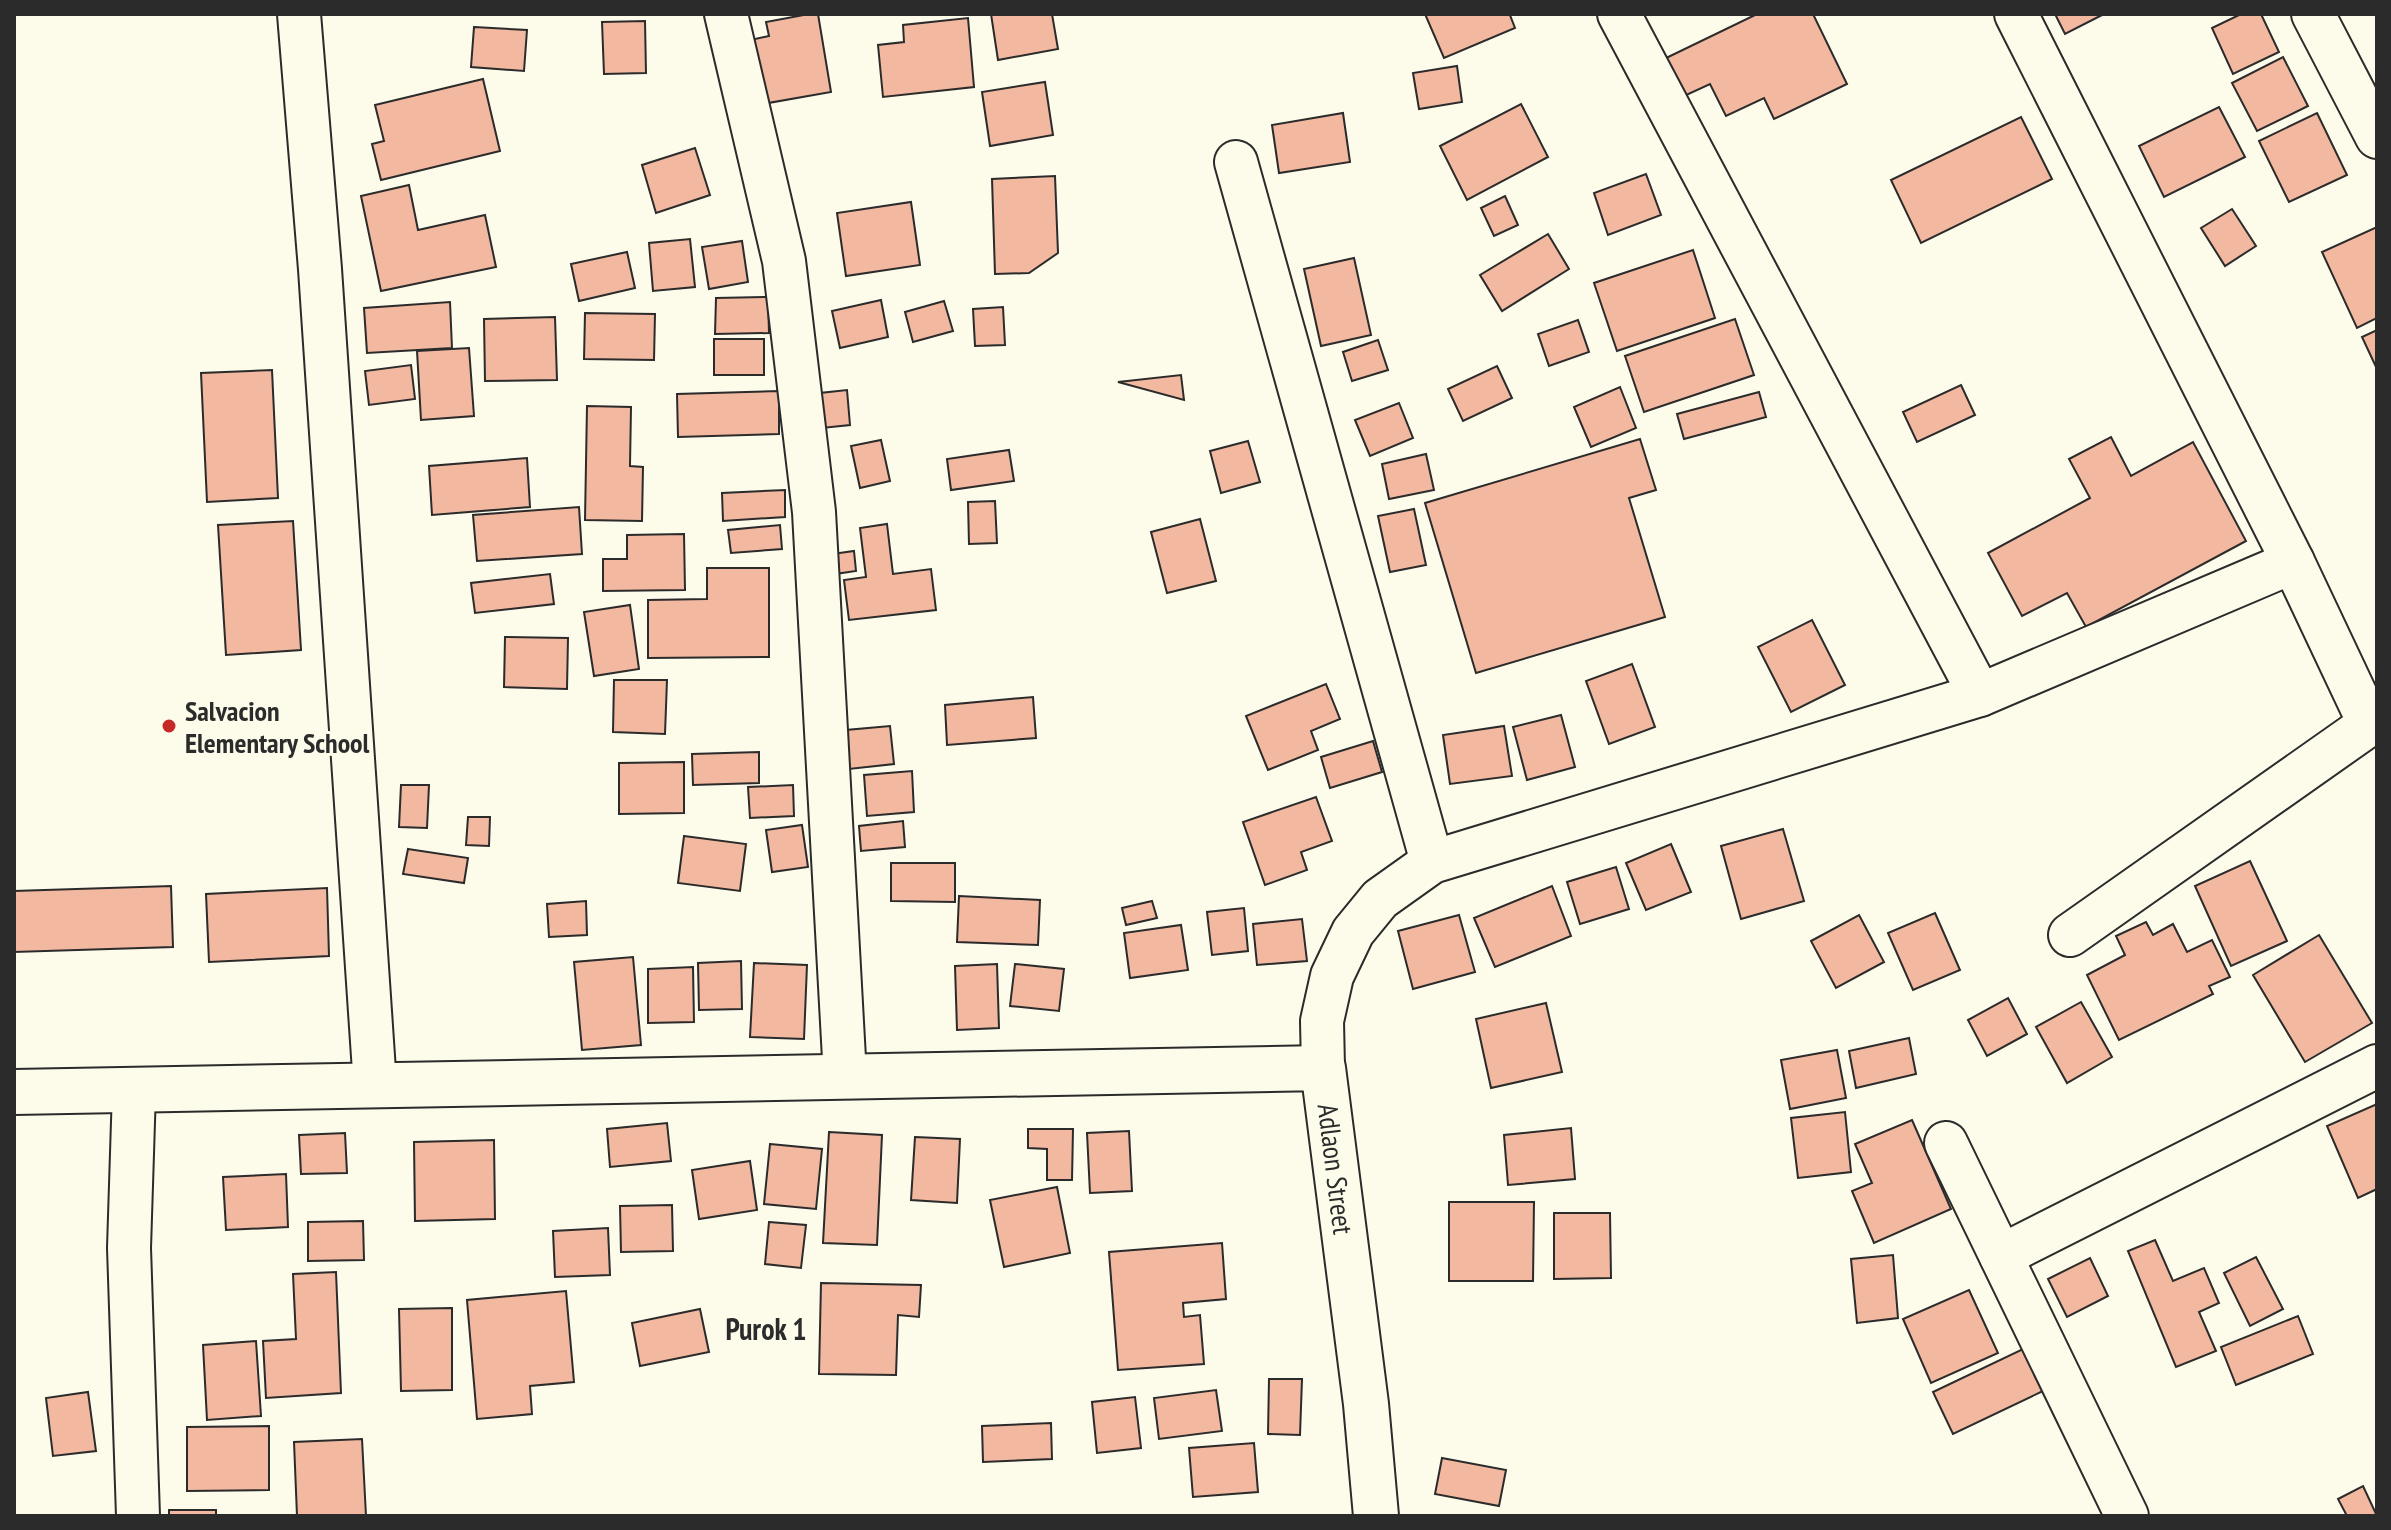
<svg xmlns="http://www.w3.org/2000/svg" width="2391" height="1530" font-family="'PT Sans Narrow',sans-serif">
<rect width="100%" height="100%" fill="#fdfbea"/>
<!-- building -->
<g fill="#f2b8a0" stroke="#2b2b2b" stroke-width="2">
<path d="M809 14H818L831 92 757 105 746 41 769 36 766 22Z"/>
<path d="M991 14H1052L1058 49 998 60Z"/>
<path d="M1425 14H1513L1510 15 1515 28 1444 58Z"/>
<path d="M1757 14H1813L1847 84 1774 119 1764 98 1726 116 1710 84 1682 97 1664 59Z"/>
<path d="M2055 14H2104L2065 34Z"/>
<path d="M2241 14H2261L2279 52 2233 74 2212 28Z"/>
<path d="M968 18 974 87 883 97 878 45 904 42 903 25Z"/>
<path d="M645 21 646 73 604 74 602 22Z"/>
<path d="M474 27 527 30 524 71 471 67Z"/>
<path d="M2283 57 2308 106 2257 131 2232 83Z"/>
<path d="M1457 66 1462 102 1419 109 1413 73Z"/>
<path d="M483 79 500 151 381 180 372 144 384 141 375 105Z"/>
<path d="M1045 82 1053 135 990 146 982 92Z"/>
<path d="M1521 104 1548 157 1467 200 1440 146Z"/>
<path d="M2219 107 2245 157 2164 197 2139 146Z"/>
<path d="M1343 113 1350 162 1279 173 1272 125Z"/>
<path d="M2317 113 2347 175 2289 202 2259 141Z"/>
<path d="M2021 117 2052 179 1921 243 1891 180Z"/>
<path d="M695 148 710 195 656 213 642 165Z"/>
<path d="M1646 174 1661 215 1608 235 1594 193Z"/>
<path d="M1055 176 1058 253 1029 273 995 274 992 179Z"/>
<path d="M409 185 418 230 485 215 496 267 381 291 361 196Z"/>
<path d="M1505 196 1518 225 1494 236 1481 208Z"/>
<path d="M911 202 920 265 846 276 837 213Z"/>
<path d="M2232 209 2256 246 2225 266 2201 228Z"/>
<path d="M2377 227V318L2357 328 2322 252Z"/>
<path d="M1548 234 1569 269 1502 311 1480 275Z"/>
<path d="M690 239 695 287 653 291 649 243Z"/>
<path d="M742 241 748 282 709 289 702 247Z"/>
<path d="M1693 250 1715 318 1617 351 1594 283Z"/>
<path d="M627 252 635 288 579 301 571 264Z"/>
<path d="M1354 258 1371 335 1321 346 1304 269Z"/>
<path d="M768 297 769 333 715 334 716 298Z"/>
<path d="M881 300 888 337 840 348 832 311Z"/>
<path d="M944 301 953 331 913 342 905 312Z"/>
<path d="M450 302 452 348 367 353 364 308Z"/>
<path d="M1003 307 1005 345 975 346 973 309Z"/>
<path d="M585 313 655 314 654 360 584 359Z"/>
<path d="M555 317 557 380 485 381 484 319Z"/>
<path d="M1735 319 1754 375 1644 412 1625 356Z"/>
<path d="M1578 320 1589 352 1549 366 1538 334Z"/>
<path d="M2377 330V369L2362 337Z"/>
<rect x="714" y="339" width="50" height="36"/>
<path d="M1378 340 1388 370 1352 381 1343 352Z"/>
<path d="M469 348 474 416 421 420 417 351Z"/>
<path d="M411 365 415 399 369 405 365 371Z"/>
<path d="M1497 366 1512 398 1463 421 1448 389Z"/>
<path d="M272 370 278 498 207 502 201 373Z"/>
<path d="M1181 375 1184 400 1118 382Z"/>
<path d="M1961 385 1975 415 1917 442 1903 412Z"/>
<path d="M1620 387 1636 428 1591 447 1574 407Z"/>
<path d="M847 390 850 425 822 428 820 393Z"/>
<path d="M779 391V434L678 437 677 394Z"/>
<path d="M1759 392 1766 417 1684 439 1677 414Z"/>
<path d="M1399 403 1413 438 1370 456 1355 420Z"/>
<path d="M587 406 631 407 630 466 643 467 642 521 585 520Z"/>
<path d="M2111 437 2131 476 2193 442 2246 541 2086 627 2067 593 2022 616 1988 553 2090 498 2069 459Z"/>
<path d="M1640 439 1656 490 1629 498 1665 617 1476 673 1425 503Z"/>
<path d="M881 440 890 481 860 488 851 446Z"/>
<path d="M1248 441 1260 482 1221 493 1210 451Z"/>
<path d="M1009 450 1014 481 951 490 947 459Z"/>
<path d="M1426 454 1434 490 1389 499 1382 464Z"/>
<path d="M527 458 530 507 432 515 429 466Z"/>
<path d="M785 490V517L723 521 722 493Z"/>
<path d="M995 501 997 543 969 544 968 502Z"/>
<path d="M579 507 582 554 477 561 473 515Z"/>
<path d="M1414 509 1426 565 1390 572 1378 516Z"/>
<path d="M1200 519 1216 581 1167 593 1151 532Z"/>
<path d="M293 521 301 650 226 655 218 525Z"/>
<path d="M887 524 893 574 931 569 936 610 849 620 844 580 866 577 860 528Z"/>
<path d="M780 525 782 549 731 553 728 530Z"/>
<path d="M684 534 685 590 603 591V559H627V535Z"/>
<path d="M854 551 856 571 835 574 832 554Z"/>
<path d="M707 568H769V657L648 658V600L707 599Z"/>
<path d="M550 574 554 604 475 613 471 583Z"/>
<path d="M630 605 639 669 594 676 584 612Z"/>
<path d="M1812 620 1845 685 1791 712 1758 647Z"/>
<path d="M505 637 568 638 567 689 504 687Z"/>
<path d="M1632 664 1655 727 1609 744 1586 681Z"/>
<path d="M614 680H667L665 734 613 732Z"/>
<path d="M1326 684 1340 719 1311 731 1318 750 1268 770 1246 716Z"/>
<path d="M1033 697 1036 738 947 745 945 705Z"/>
<path d="M1561 715 1575 767 1527 780 1513 727Z"/>
<path d="M890 726 894 764 849 769 846 730Z"/>
<path d="M1504 726 1512 776 1450 784 1443 735Z"/>
<path d="M1373 741 1382 772 1330 788 1321 757Z"/>
<path d="M759 752V783L693 785 692 754Z"/>
<path d="M684 762V813L619 814V763Z"/>
<path d="M912 771 914 812 867 816 864 775Z"/>
<path d="M401 785H429L427 828 399 827Z"/>
<path d="M793 785 794 816 750 818 748 787Z"/>
<path d="M1316 797 1332 841 1301 852 1307 870 1265 885 1243 822Z"/>
<path d="M468 817H490L489 846 466 845Z"/>
<path d="M903 821 905 847 861 851 859 826Z"/>
<path d="M802 825 808 867 772 872 766 830Z"/>
<path d="M1783 829 1804 901 1741 919 1721 846Z"/>
<path d="M684 836 746 844 740 891 678 883Z"/>
<path d="M1671 844 1691 892 1646 910 1626 863Z"/>
<path d="M408 849 468 858 464 883 403 874Z"/>
<path d="M2250 861 2287 941 2231 966 2195 886Z"/>
<path d="M891 863H955V902L891 901Z"/>
<path d="M1616 867 1629 909 1580 924 1567 882Z"/>
<path d="M171 886 173 947 14 952V891Z"/>
<path d="M1552 886 1571 936 1495 967 1474 918Z"/>
<path d="M327 888 329 956 209 962 206 894Z"/>
<path d="M959 896 1040 900 1038 945 957 942Z"/>
<path d="M586 901 587 935 549 937 547 904Z"/>
<path d="M1152 901 1157 918 1126 925 1122 908Z"/>
<path d="M1244 908 1248 951 1212 955 1207 912Z"/>
<path d="M1935 913 1960 970 1913 990 1888 933Z"/>
<path d="M1459 915 1475 972 1413 989 1398 931Z"/>
<path d="M1859 915 1884 962 1836 988 1811 941Z"/>
<path d="M1302 919 1307 961 1257 965 1253 924Z"/>
<path d="M2146 922 2153 935 2173 924 2187 952 2212 940 2230 977 2209 986 2213 994 2119 1040 2087 975 2125 955 2116 936Z"/>
<path d="M1181 925 1188 970 1130 978 1124 933Z"/>
<path d="M2319 935 2372 1023 2305 1062 2253 975Z"/>
<path d="M633 957 641 1045 582 1050 574 962Z"/>
<path d="M741 961 742 1009 699 1010 698 963Z"/>
<path d="M754 963 807 965 804 1039 750 1037Z"/>
<path d="M997 964 999 1028 957 1030 955 966Z"/>
<path d="M1015 964 1064 969 1059 1011 1010 1006Z"/>
<path d="M693 967 694 1022 648 1023V969Z"/>
<path d="M2008 998 2027 1034 1987 1056 1968 1020Z"/>
<path d="M2081 1002 2112 1057 2067 1083 2036 1027Z"/>
<path d="M1546 1003 1562 1072 1491 1088 1476 1019Z"/>
<path d="M1909 1038 1916 1074 1856 1088 1849 1051Z"/>
<path d="M1837 1050 1846 1098 1790 1109 1781 1060Z"/>
<path d="M2377 1104V1189L2358 1198 2327 1126Z"/>
<path d="M1845 1112 1851 1172 1798 1178 1791 1118Z"/>
<path d="M1912 1120 1951 1209 1874 1243 1852 1191 1872 1183 1855 1144Z"/>
<path d="M667 1123 671 1161 610 1167 607 1129Z"/>
<path d="M1571 1128 1575 1179 1508 1185 1504 1135Z"/>
<path d="M1028 1129H1073L1072 1180H1047V1149L1028 1148Z"/>
<path d="M1129 1131 1132 1191 1090 1193 1087 1133Z"/>
<path d="M829 1132 882 1135 877 1245 823 1243Z"/>
<path d="M345 1133 347 1173 301 1174 299 1135Z"/>
<path d="M915 1137 960 1139 957 1203 911 1200Z"/>
<path d="M494 1140 495 1219 415 1221 414 1142Z"/>
<path d="M770 1144 822 1149 816 1209 764 1204Z"/>
<path d="M750 1161 757 1210 699 1219 692 1170Z"/>
<path d="M286 1174 288 1227 226 1230 223 1177Z"/>
<path d="M1057 1187 1070 1253 1004 1267 990 1200Z"/>
<path d="M1449 1202H1534L1533 1281H1449Z"/>
<path d="M672 1205 673 1251 621 1252 620 1206Z"/>
<path d="M1554 1213H1610L1611 1278 1554 1279Z"/>
<path d="M363 1221 364 1260 308 1261V1222Z"/>
<path d="M769 1222 806 1225 801 1268 765 1264Z"/>
<path d="M608 1228 610 1275 555 1277 553 1231Z"/>
<path d="M2155 1240 2173 1281 2204 1268 2219 1303 2199 1312 2216 1351 2176 1367 2128 1251Z"/>
<path d="M1222 1243 1226 1299 1183 1303 1184 1317 1200 1315 1204 1364 1118 1370 1109 1252Z"/>
<path d="M1893 1255 1898 1318 1857 1323 1851 1259Z"/>
<path d="M2256 1257 2283 1309 2250 1326 2224 1273Z"/>
<path d="M2090 1258 2108 1296 2067 1317 2048 1279Z"/>
<path d="M336 1272 341 1393 266 1398 263 1341 296 1339 293 1274Z"/>
<path d="M821 1283 921 1285 919 1317 898 1315 896 1375 819 1374Z"/>
<path d="M1969 1290 1998 1353 1931 1383 1903 1319Z"/>
<path d="M566 1291 574 1382 530 1386 532 1414 477 1419 467 1300Z"/>
<path d="M452 1308V1390L401 1391 399 1309Z"/>
<path d="M700 1309 709 1352 640 1366 632 1323Z"/>
<path d="M2298 1316 2313 1354 2236 1385 2221 1347Z"/>
<path d="M256 1341 261 1416 207 1420 203 1345Z"/>
<path d="M2023 1349 2043 1391 1953 1434 1933 1392Z"/>
<path d="M1269 1379H1302L1300 1435 1268 1434Z"/>
<path d="M1216 1390 1222 1431 1159 1439 1154 1398Z"/>
<path d="M88 1392 96 1451 53 1456 46 1398Z"/>
<path d="M1135 1397 1141 1448 1097 1453 1092 1402Z"/>
<path d="M1051 1423 1052 1459 983 1462 982 1426Z"/>
<path d="M269 1426V1490L187 1491V1427Z"/>
<path d="M362 1439 366 1516H297L294 1442Z"/>
<path d="M1254 1443 1258 1492 1193 1497 1189 1448Z"/>
<path d="M1442 1458 1506 1470 1499 1506 1435 1494Z"/>
<path d="M2363 1486 2377 1516H2347L2338 1499Z"/>
<rect x="169" y="1510" width="47" height="6"/>
</g>
<g fill="none" stroke-linecap="round" stroke-linejoin="round">
<!-- street casing -->
<g stroke="#2b2b2b" stroke-width="46">
<g id="street">
<path d="M299 14 320 269 375 1086"/>
<path d="M726 14 784 261 814 512 845 1077"/>
<path d="M1619 14 1980 695"/>
<path d="M2016 14 2293 562 2369 723"/>
<path d="M2313 14 2377 137"/>
<path d="M1236 162 1432 862"/>
<path d="M2070 935 2377 719"/>
<path d="M1323 1068 1322 1021 1332 976 1353 932 1380 899 1432 862 1980 695 2293 562"/>
<path d="M134 1090 129 1248 138 1516"/>
<path d="M1946 1143 2127 1516"/>
<path d="M2001 1256 2377 1066"/>
</g>
</g>
<!-- secondary casing -->
<g stroke="#2b2b2b" stroke-width="48">
<path id="secondary" d="M14 1092 1323 1068 1366 1404 1376 1516"/>
</g>
<!-- street -->
<use href="#street" stroke="#fdfbea" stroke-width="42"/>
<!-- secondary -->
<use href="#secondary" stroke="#fdfbea" stroke-width="44"/>
</g>
<!-- markers -->
<circle fill="#c62828" stroke="#fdfbea" stroke-width="3" cx="169" cy="726" r="8"/>
<g text-anchor="middle" dominant-baseline="central" stroke-width="6" stroke-linejoin="round" paint-order="stroke">
<!-- poi labels -->
<g font-size="28" font-weight="bold" fill="#2b2b2b" stroke="#fdfbea" text-anchor="start">
<text x="185" y="710">Salvacion<tspan x="185" dy="32">Elementary School</tspan></text>
</g>
<!-- street labels -->
<g font-size="28" fill="#2b2b2b" stroke="#fdfbea">
<text transform="translate(1336 1169) rotate(83)">Adlaon Street</text>
</g>
<!-- neighbourhood labels -->
<g font-size="30" font-weight="bold" fill="#2b2b2b" stroke="#fdfbea">
<text x="766" y="1328">Purok 1</text>
</g>
</g>
<!-- border -->
<rect width="2391" height="1530" fill="none" stroke="#2b2b2b" stroke-width="32"/>
</svg>
